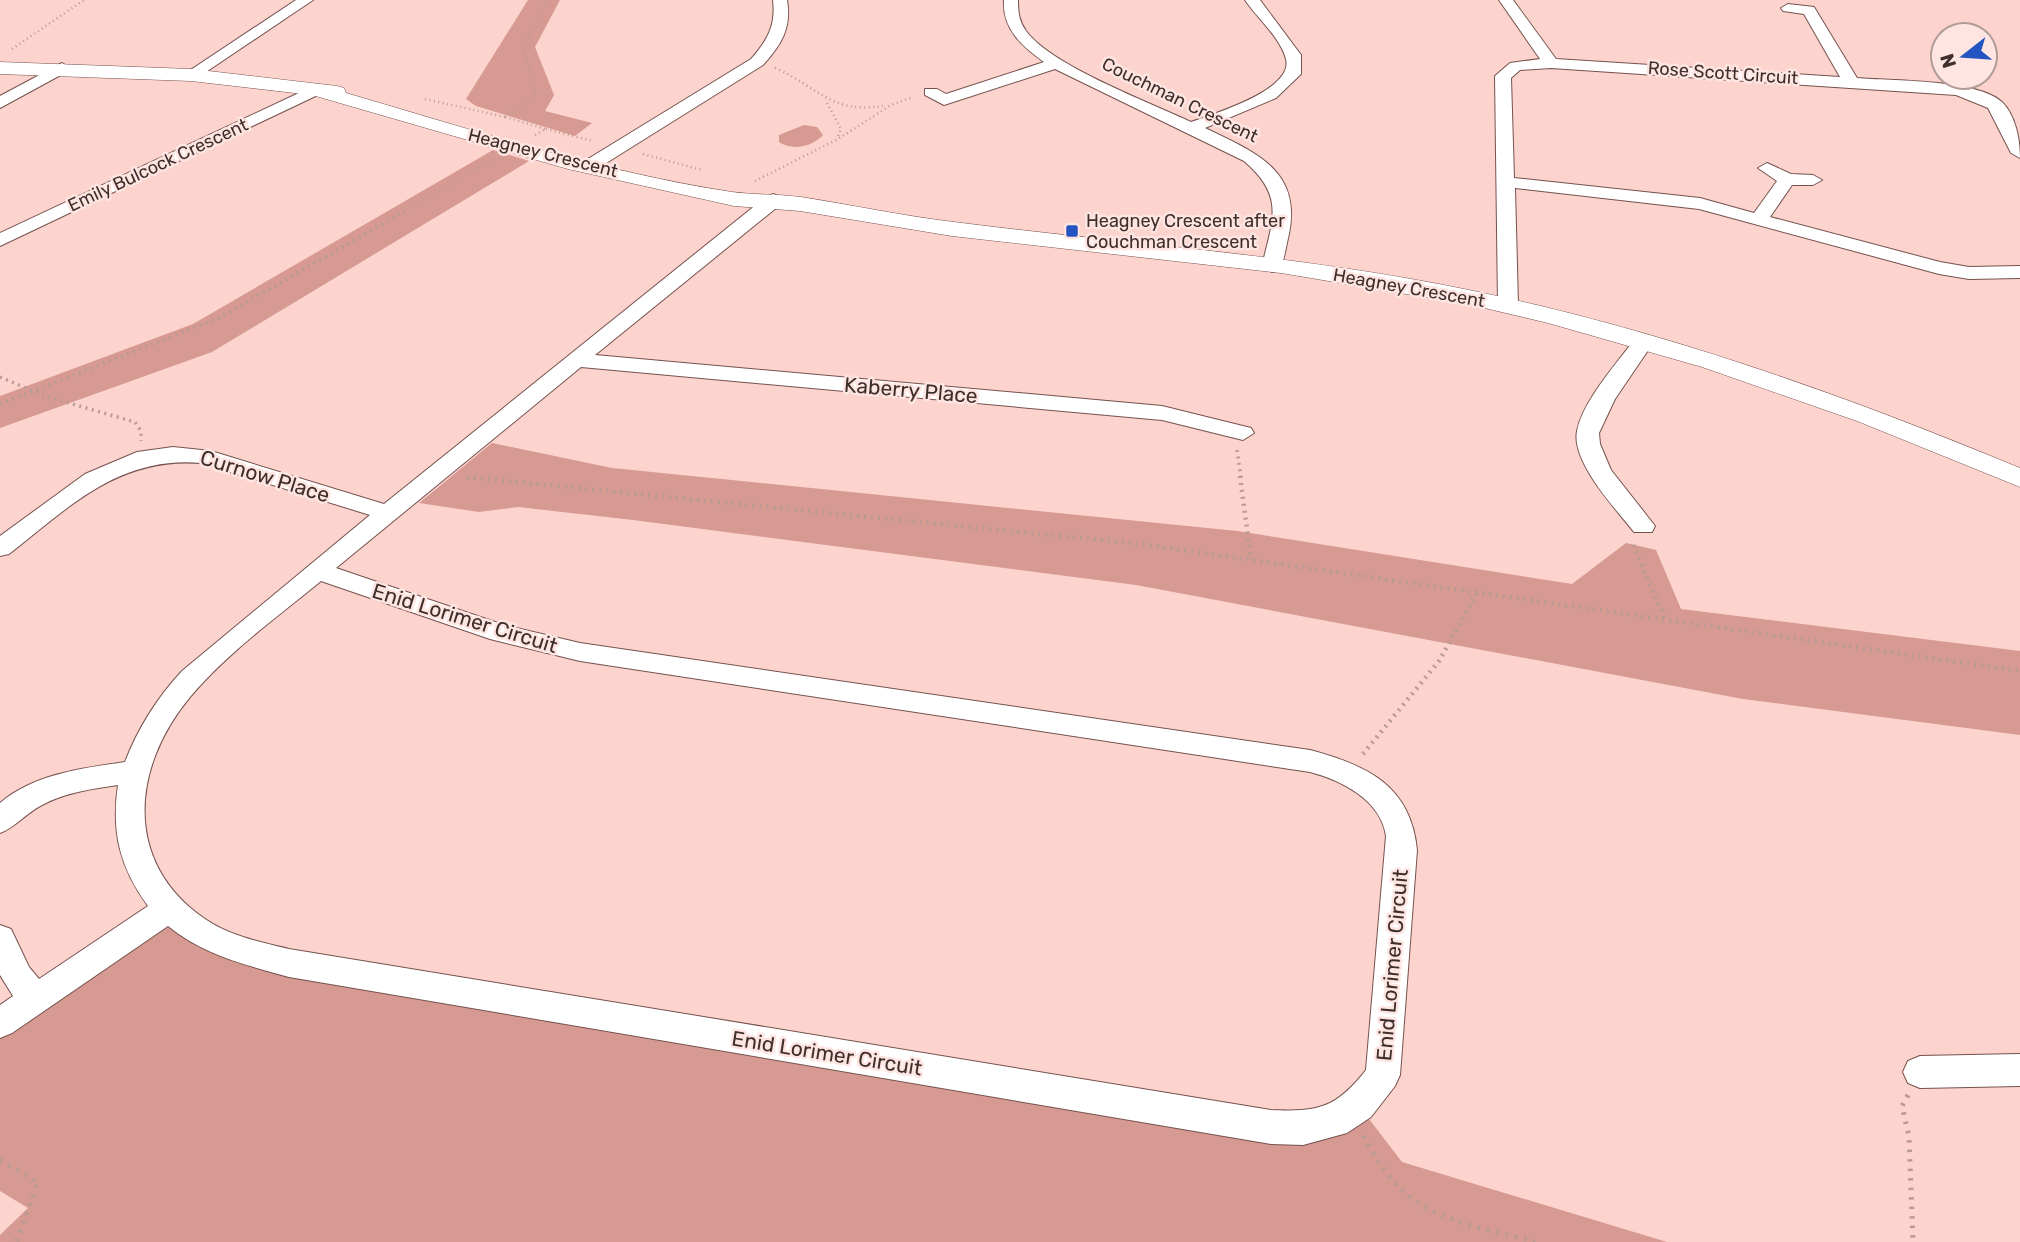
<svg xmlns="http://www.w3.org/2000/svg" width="2020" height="1242" font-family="Rubik,sans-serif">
<rect width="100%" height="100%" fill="#fcd3cd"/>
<!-- green -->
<g fill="#d69a92">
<path d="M528 0H560L535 47 554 95 545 111 592 123 575 136 476 106 466 99Z"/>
<path d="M804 125 817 127 823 135C812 147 793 151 779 142V135Z"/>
<path d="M493 150 529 161 212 352 0 428V396L193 324Z"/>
<path d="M492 443 612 468 1237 531 1572 584 1626 543 1656 550 1681 609 2020 651V735L1743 699 1136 585 633 520 518 507 479 512 419 503Z"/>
<path d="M170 908 232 947 1271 1127 1359 1106 1402 1162 1667 1242H0V1235L28 1208 0 1191V1023Z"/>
</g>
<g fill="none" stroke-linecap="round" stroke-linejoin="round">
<!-- minor casing -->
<g stroke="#75524e" stroke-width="2">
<g id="minor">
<path d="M296 0H313L197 78H185L183 75Z"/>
<path d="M773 0H787C792 28 781 45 763 65L595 170H583L580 166 583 162 751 59C768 40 776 25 773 0Z"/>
<path d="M1004 0H1018C1018 12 1019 21 1026 31 1052 66 1149 102 1191 122 1213 114 1294 90 1286 59 1280 37 1257 18 1245 0H1260L1301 55V74L1276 98 1205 128C1254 152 1302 169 1289 234 1286 245 1285 260 1279 270L1272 272 1262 266C1273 219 1285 196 1244 161L1055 69 944 105 925 95V89H937L946 94 1044 62C1022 46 1002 29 1004 0Z"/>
<path d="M1499 0H1513L1556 59 1840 77 1804 14 1783 11 1781 8 1788 4 1814 7 1857 78C1891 81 1977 79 2002 102 2016 116 2020 140 2020 158L2011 153 1988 108 1956 95 1551 68 1520 70 1511 78 1514 178 1700 198 1754 213 1777 181 1758 168 1767 163 1791 174 1813 175 1822 180 1813 185H1792L1770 217 1940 262 1969 267 2020 266V278L1969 279 1939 274 1699 209 1515 188 1518 305 1515 309H1501L1498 305 1495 76 1510 63 1540 59Z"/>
<path d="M62 63 70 68 68 71 0 108V96Z"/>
<path d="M316 85 324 90 322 93 0 246V233Z"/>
<path d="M774 194 783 200 781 204 595 355 1162 406 1251 428 1254 433 1243 440 1162 420 581 367 336 568 504 625 580 643 1310 750C1367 765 1411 786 1417 850L1400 1075 1395 1086 1371 1117 1347 1133 1303 1145 1271 1144 289 977C246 965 203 955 168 926L12 1033 0 1038V1005L13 996 0 975V925L11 929 29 967 39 979 148 906C120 868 111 832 118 785 92 789 66 792 42 805 26 813 16 827 0 833V803C34 774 83 768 125 762 138 728 157 698 182 671L370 515 201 463C119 456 69 507 9 554L0 556V536L85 474 137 452 173 447 211 451 384 504 767 196ZM321 581 490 639 580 661 1310 772C1341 780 1381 800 1386 836L1366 1070C1336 1108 1319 1112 1271 1110L289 949C260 942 230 936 205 919 123 863 131 768 190 697 227 653 276 618 321 581Z"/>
<path d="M1644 334 1655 340 1615 399 1599 433 1600 444 1611 470 1655 526 1652 532H1634C1616 509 1571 462 1577 431 1583 400 1619 361 1637 336Z"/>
<path d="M2020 1054V1086L1920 1088 1908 1083 1903 1072 1908 1061 1920 1056Z"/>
</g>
</g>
<!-- tertiary casing -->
<g stroke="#75524e" stroke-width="1">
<path id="tertiary" d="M0 62 191 69 337 86 344 88 346 93C473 130 601 172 732 192 754 195 778 194 801 197 852 205 903 216 954 222 1126 244 1299 255 1469 290 1659 329 1842 394 2020 468V487L1857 421 1702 367 1548 323 1472 305 1281 273 952 236 800 211 734 206 568 169 312 95 191 81 0 74Z"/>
</g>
<!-- path-far3 -->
<g stroke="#ba9a95" stroke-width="2.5" stroke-dasharray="1 3.5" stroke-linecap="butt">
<path d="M12 49 84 0"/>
<path d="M775 68C819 87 830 114 883 106"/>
<path d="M425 99 505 117"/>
<path d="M827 103 841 129 837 139"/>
<path d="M546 129 593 141"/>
<path d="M535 135 546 129 505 117 536 95 523 47 547 0"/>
<path d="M643 154 702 170"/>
<path d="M755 181 838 139 891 105 913 97"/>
<path d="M404 211 491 161"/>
</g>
<!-- path-far2 -->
<g stroke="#ba9a95" stroke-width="3.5" stroke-dasharray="2 4.5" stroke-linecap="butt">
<path d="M0 377 48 397 135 422 141 431V441"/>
<path d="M0 404 219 318 407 210"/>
<path d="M1237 450 1241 478"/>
<path d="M467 477 476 478"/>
</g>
<!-- path-far1 -->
<g stroke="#ba9a95" stroke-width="4.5" stroke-dasharray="2 5" stroke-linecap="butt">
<path d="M1240 476 1251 560"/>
<path d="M467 477 1141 544 2020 671"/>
<path d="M1633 545 1666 621"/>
<path d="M1363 754 1439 661 1477 593"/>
</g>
<!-- path -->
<g stroke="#ba9a95" stroke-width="5" stroke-dasharray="2.5 7" stroke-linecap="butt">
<path d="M1908 1095 1902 1106 1909 1137 1913 1242"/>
<path d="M1363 1136C1375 1156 1387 1178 1405 1193 1441 1223 1493 1231 1537 1242"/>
<path d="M0 1160 38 1182 16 1242"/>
</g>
<!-- minor -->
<use href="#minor" fill="#fff" fill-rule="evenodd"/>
<!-- tertiary -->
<use href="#tertiary" fill="#fff" fill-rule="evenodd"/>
</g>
<!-- markers -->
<rect fill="#2354c2" stroke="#fee5e1" stroke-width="2.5" x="1065" y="224" width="14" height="14" rx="3.5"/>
<g text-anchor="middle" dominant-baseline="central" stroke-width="5" stroke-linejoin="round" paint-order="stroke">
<!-- far-street labels -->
<g font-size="18" fill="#3e2e2c" stroke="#fee5e1">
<text transform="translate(1723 73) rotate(4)">Rose Scott Circuit</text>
<text transform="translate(1180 100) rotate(26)">Couchman Crescent</text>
<text transform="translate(543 153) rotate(14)">Heagney Crescent</text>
<text transform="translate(158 165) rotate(-25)">Emily Bulcock Crescent</text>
<text transform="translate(1409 288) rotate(10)">Heagney Crescent</text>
</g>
<!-- far-poi labels -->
<g font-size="18" fill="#3e2e2c" stroke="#fee5e1" text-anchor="start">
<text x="1086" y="221">Heagney Crescent after<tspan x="1086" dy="21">Couchman Crescent</tspan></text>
</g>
<!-- street labels -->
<g font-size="21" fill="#3e2e2c" stroke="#fee5e1">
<text transform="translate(911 390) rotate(5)">Kaberry Place</text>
<text transform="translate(265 476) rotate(17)">Curnow Place</text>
<text transform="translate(465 618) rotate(17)">Enid Lorimer Circuit</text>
<text transform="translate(1392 965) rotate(-85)">Enid Lorimer Circuit</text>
<text transform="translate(827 1053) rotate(9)">Enid Lorimer Circuit</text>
</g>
</g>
<!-- north arrow -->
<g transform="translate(1964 56) rotate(253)"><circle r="33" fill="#fee5e1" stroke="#b19c99" stroke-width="2"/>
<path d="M0-5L12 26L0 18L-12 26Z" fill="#2354c2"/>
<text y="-10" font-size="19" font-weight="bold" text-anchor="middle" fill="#3e2e2c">N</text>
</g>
</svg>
